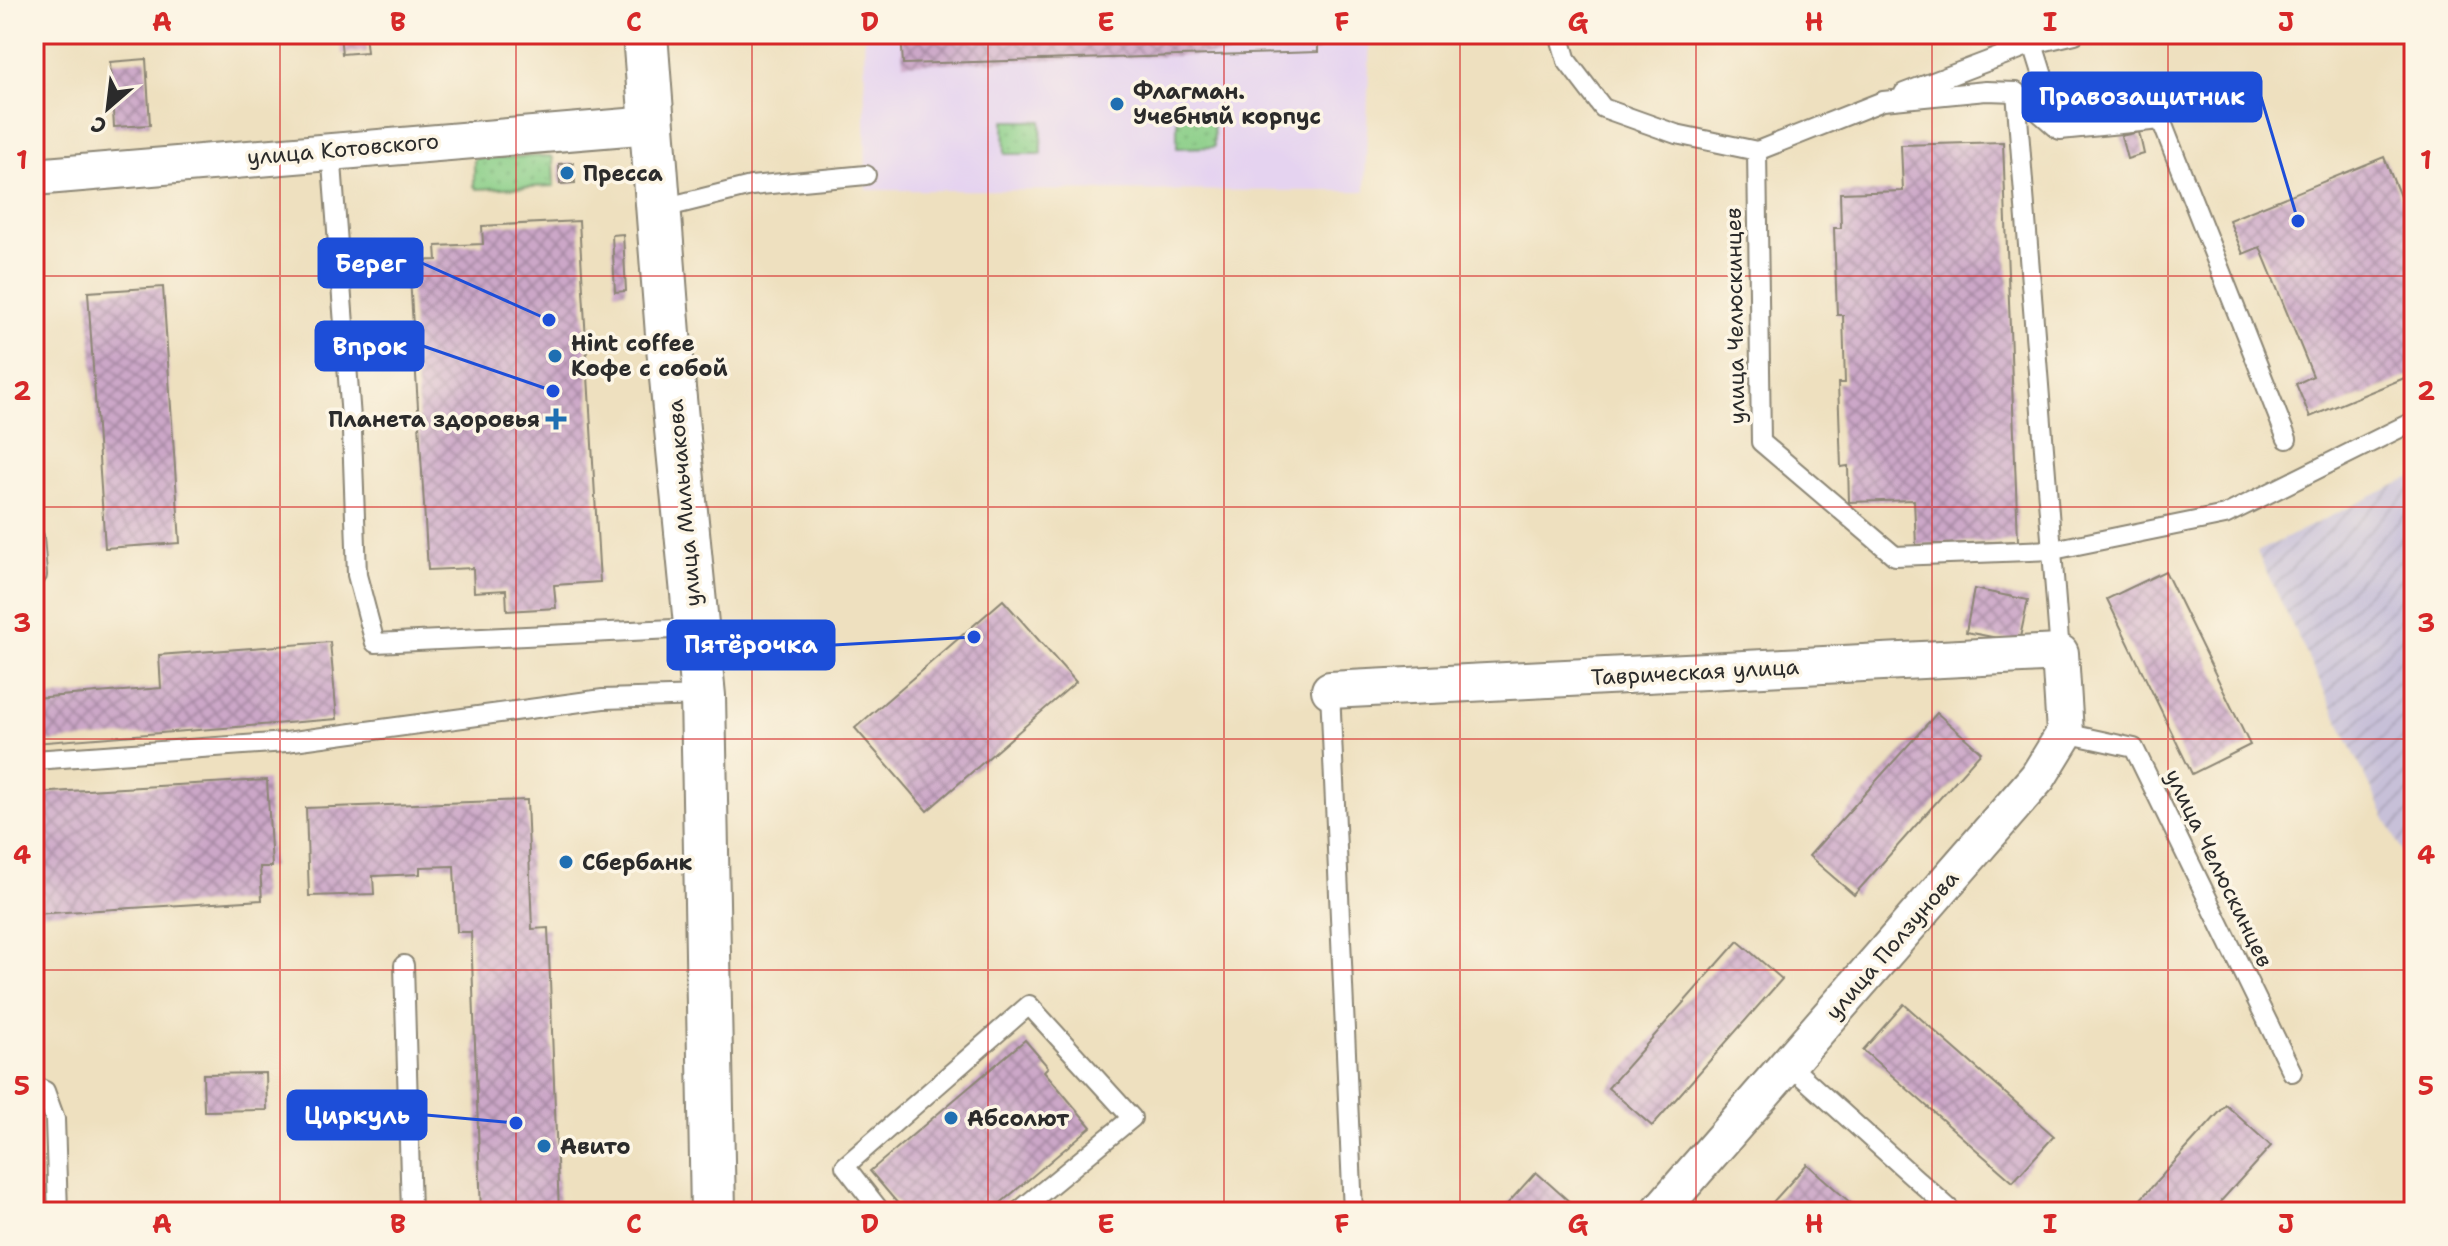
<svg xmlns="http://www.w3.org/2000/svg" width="2448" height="1246" font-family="'Shantell Sans',sans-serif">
<defs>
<pattern id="industrial-furrows" width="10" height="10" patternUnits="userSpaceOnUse" patternTransform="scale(2)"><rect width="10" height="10" fill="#c7c0d8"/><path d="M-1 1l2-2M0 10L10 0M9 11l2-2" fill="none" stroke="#aba5ba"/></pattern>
<pattern id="grass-dots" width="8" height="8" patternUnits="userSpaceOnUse" patternTransform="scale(2)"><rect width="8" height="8" fill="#89ce87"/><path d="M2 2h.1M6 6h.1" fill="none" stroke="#76b175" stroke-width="1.8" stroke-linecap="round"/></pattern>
<pattern id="building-cross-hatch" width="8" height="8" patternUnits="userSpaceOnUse" patternTransform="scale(2)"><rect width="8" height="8" fill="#cca7c8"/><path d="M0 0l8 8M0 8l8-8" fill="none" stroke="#a688a3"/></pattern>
</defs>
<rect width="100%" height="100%" fill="#fcf5e5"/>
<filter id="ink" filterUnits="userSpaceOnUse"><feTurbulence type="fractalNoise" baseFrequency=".0125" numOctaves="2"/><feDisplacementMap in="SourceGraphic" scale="16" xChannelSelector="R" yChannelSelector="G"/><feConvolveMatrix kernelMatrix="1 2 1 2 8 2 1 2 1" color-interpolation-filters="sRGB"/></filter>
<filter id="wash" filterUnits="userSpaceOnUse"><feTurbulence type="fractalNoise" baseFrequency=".006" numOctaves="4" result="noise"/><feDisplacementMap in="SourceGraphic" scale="32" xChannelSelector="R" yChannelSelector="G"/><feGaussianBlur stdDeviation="1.8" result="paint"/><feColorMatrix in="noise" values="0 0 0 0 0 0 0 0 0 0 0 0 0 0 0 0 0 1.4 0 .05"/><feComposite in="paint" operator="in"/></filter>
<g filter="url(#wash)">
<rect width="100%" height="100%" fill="#eee0bf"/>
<!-- built -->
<path fill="#e5d3f0" d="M864 34H1370L1365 191 866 190Z"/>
<!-- industrial -->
<path fill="url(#industrial-furrows)" d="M2414 476V877L2257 552Z"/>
<!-- grass -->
<g fill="url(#grass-dots)" stroke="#5a7c59" stroke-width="2">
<path d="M1177 114H1213L1214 147 1177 148Z"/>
<path d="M1004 121H1041L1042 154H1005Z"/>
<path d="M550 156 553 158 554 186 477 189 474 186V160L476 158Z"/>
</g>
<g id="blocks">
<!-- building -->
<g fill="url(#building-cross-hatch)">
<path d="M340 34H365L367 52 342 54Z"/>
<path d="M901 34H1318V52L903 64Z"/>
<path d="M146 59 150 125 114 127 110 62Z"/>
<path d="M2139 132 2144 154 2127 159 2121 136Z"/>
<path d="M2003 142 2018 541 1916 545 1914 500 1849 502 1848 466 1841 467 1838 383H1845L1843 315H1837L1834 228H1841L1840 193 1903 191 1901 145Z"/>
<path d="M2384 157 2414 231V374L2310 417 2296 384 2313 376 2260 247 2243 254 2229 220Z"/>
<path d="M573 163 575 183 560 184 559 164Z"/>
<path d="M579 221 600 582 554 585 556 608 507 611 506 590 474 592 473 568 428 570 409 261 437 260 436 246 483 244 482 226Z"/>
<path d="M623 234 626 291 615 292 612 235Z"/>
<path d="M163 287 180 543 105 548 88 292Z"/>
<path d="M2165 571 2250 745 2192 774 2107 599Z"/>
<path d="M1974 589 2028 600 2019 642 1966 632Z"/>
<path d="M1003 600 1076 682 927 811 855 728Z"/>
<path d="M330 642 337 719 34 743V698L161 688 159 655Z"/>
<path d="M1937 713 1981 752 1854 895 1809 856Z"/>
<path d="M267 780 272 867H260L262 900 34 914V793Z"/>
<path d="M527 800 532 929 548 928 559 1212H481L471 932H457L454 866 420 867V874L373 876 374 894 309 896 306 808Z"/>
<path d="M1738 941 1782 979 1652 1126 1608 1088Z"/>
<path d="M1904 1004 2054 1136 2013 1182 1863 1050Z"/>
<path d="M1025 1040 1048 1067 1044 1071 1091 1127 990 1212H905L870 1171Z"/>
<path d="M266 1073 267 1110 204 1111 203 1074Z"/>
<path d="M2226 1105 2271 1146 2211 1212H2129Z"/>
<path d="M1807 1164 1853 1205 1847 1212H1764Z"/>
<path d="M1536 1172 1581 1212H1500Z"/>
</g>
</g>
</g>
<g filter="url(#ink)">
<use href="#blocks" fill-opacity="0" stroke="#8c8675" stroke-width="2"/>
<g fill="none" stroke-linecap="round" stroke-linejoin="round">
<!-- lane casing -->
<g stroke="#8c8675" stroke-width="22">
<g id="lane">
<path d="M1559 34 1567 61 1603 108 1676 134 1757 151 1761 442 1895 556 2053 550 2225 515 2414 421"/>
<path d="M2033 44 2060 130 2161 120 2287 439"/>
<path d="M2016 92 2060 653"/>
<path d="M1904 93 2033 44 2075 34"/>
<path d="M331 150 352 432 357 575 375 643 695 628"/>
<path d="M1757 151 1883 101 1986 91 2016 92 2058 129"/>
<path d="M659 209 751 186 866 175"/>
<path d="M34 537 37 575"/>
<path d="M1330 690 1353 1212"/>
<path d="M2065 733 2134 748 2292 1072"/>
<path d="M34 760 286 742 603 699 703 696"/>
<path d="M404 965 411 1212"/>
<path d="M1788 1064 1953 1212"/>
<path d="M34 1086 45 1091 55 1119 58 1212"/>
<path d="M881 1212 845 1166 1029 1005 1132 1118 1018 1212"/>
</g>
</g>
<!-- street casing -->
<g stroke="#8c8675" stroke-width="40">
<g id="street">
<path d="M34 177 651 125"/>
<path d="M1330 690 2060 653 2065 733 2038 777 1659 1212"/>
</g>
</g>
<!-- secondary casing -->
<g stroke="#8c8675" stroke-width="48">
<path id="secondary" d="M645 34 669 347 703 696 713 1212"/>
</g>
<!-- lane -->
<use href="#lane" stroke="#fff" stroke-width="18"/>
<!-- street -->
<use href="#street" stroke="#fff" stroke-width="36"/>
<!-- secondary -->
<use href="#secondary" stroke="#fff" stroke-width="44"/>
</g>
</g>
<!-- grid -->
<path fill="none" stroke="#d62828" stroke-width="2" stroke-opacity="0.55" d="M280 34V1212M516 34V1212M752 34V1212M988 34V1212M1224 34V1212M1460 34V1212M1696 34V1212M1932 34V1212M2168 34V1212M34 276H2414M34 507H2414M34 739H2414M34 970H2414"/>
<!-- markers -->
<g fill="#1f6fb2" stroke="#fcf5e5" stroke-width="3">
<circle cx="1117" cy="104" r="8"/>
<circle cx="567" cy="173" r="8"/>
<circle cx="555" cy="356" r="8"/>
<path d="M552 407h8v8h8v8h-8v8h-8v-8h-8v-8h8z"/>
<circle cx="566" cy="862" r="8"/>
<circle cx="951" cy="1118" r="8"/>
<circle cx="544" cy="1146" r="8"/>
</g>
<g text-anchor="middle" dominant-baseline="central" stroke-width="7" stroke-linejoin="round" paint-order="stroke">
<!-- poi labels -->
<g font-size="22" font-weight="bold" fill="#2b2b2b" stroke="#fcf5e5" text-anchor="start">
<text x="1133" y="91">Флагман.<tspan x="1133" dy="25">Учебный корпус</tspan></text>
<text x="583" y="173">Пресса</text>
<text x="571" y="343">Hint coffee<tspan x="571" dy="25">Кофе с собой</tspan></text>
<text x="540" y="419" text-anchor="end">Планета здоровья</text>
<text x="582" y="862">Сбербанк</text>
<text x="967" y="1118">Абсолют</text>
<text x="560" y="1146">Авито</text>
</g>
<!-- street labels -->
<g font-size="22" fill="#2b2b2b" stroke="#fcf5e5">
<text transform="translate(343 149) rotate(-5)">улица Котовского</text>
<text transform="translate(1735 316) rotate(-91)">улица Челюскинцев</text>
<text transform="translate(684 503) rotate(-95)">улица Мильчакова</text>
<text transform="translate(1695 672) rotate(-3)">Таврическая улица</text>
<text transform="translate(2219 868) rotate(64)">улица Челюскинцев</text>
<text transform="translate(1892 945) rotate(-49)">улица Ползунова</text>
</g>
</g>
<!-- callouts -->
<path fill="none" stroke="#1d4ed8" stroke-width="3" d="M2298 221L2261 97M549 320L422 263M553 391L423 346M974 637L834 645M516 1123L426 1115"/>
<g fill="#1d4ed8" stroke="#fcf5e5" stroke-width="3">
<circle cx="2298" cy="221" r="8"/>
<circle cx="549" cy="320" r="8"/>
<circle cx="553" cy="391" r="8"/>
<circle cx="974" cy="637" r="8"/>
<circle cx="516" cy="1123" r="8"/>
</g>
<g fill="#1d4ed8" stroke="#1d4ed8" stroke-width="3">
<rect x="2023" y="73" width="238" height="48" rx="8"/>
<rect x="319" y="239" width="103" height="48" rx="8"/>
<rect x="316" y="322" width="107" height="48" rx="8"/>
<rect x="668" y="621" width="166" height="48" rx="8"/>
<rect x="288" y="1091" width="138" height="48" rx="8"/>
</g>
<g font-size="24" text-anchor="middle" font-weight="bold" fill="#fff">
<text x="2142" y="105">Правозащитник</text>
<text x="371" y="272">Берег</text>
<text x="370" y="355">Впрок</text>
<text x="751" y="653">Пятёрочка</text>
<text x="357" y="1124">Циркуль</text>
</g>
<!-- margin -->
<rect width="2448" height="1246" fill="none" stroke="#fcf5e5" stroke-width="88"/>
<!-- north arrow -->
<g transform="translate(108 108) rotate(208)" stroke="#fcf5e5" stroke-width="6" paint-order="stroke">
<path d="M0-6L14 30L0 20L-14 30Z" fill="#2b2b2b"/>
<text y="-12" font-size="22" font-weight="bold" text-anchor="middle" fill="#2b2b2b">С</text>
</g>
<rect x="44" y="44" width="2360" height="1158" fill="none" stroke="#d62828" stroke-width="3"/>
<g font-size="26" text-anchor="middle" font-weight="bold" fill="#d62828">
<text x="162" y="31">A</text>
<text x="398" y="31">B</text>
<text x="634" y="31">C</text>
<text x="870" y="31">D</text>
<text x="1106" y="31">E</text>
<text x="1342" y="31">F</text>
<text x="1578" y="31">G</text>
<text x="1814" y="31">H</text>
<text x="2050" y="31">I</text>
<text x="2286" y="31">J</text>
<text x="22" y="169">1</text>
<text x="2426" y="169">1</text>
<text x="22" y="400">2</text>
<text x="2426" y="400">2</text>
<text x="22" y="632">3</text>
<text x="2426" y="632">3</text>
<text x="22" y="864">4</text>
<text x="2426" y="864">4</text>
<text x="22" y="1095">5</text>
<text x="2426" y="1095">5</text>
<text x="162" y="1233">A</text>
<text x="398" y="1233">B</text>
<text x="634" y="1233">C</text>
<text x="870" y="1233">D</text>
<text x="1106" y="1233">E</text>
<text x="1342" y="1233">F</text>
<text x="1578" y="1233">G</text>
<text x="1814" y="1233">H</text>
<text x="2050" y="1233">I</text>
<text x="2286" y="1233">J</text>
</g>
</svg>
